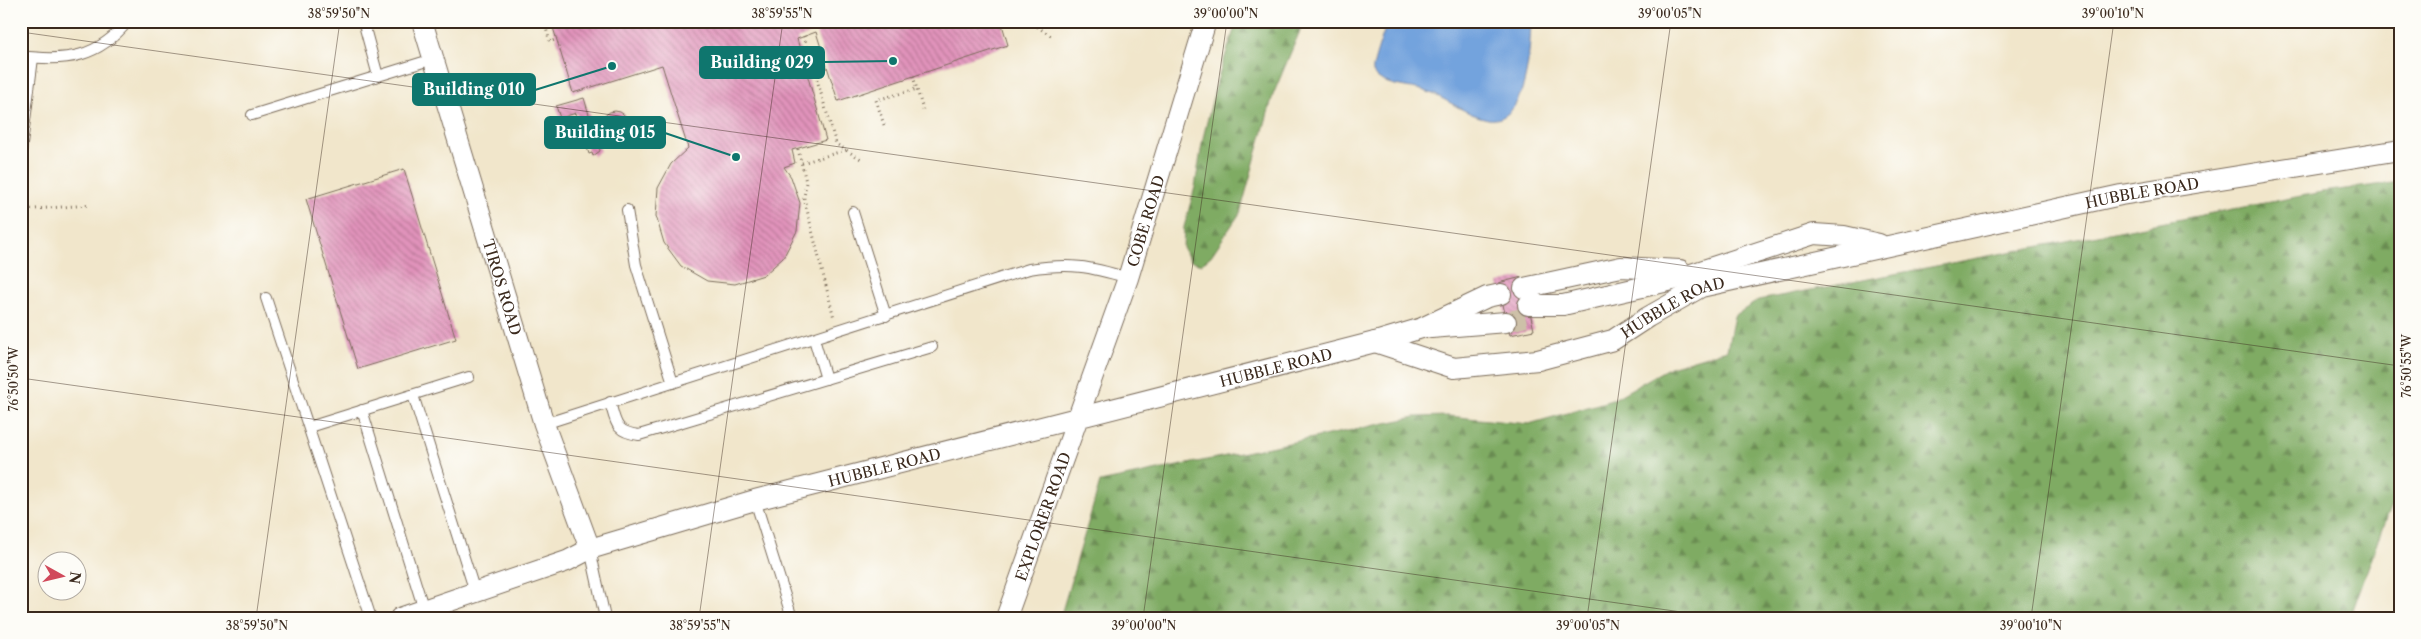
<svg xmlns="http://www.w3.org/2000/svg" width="2421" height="639" font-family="'Libre Caslon Text',serif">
<defs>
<pattern id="forest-firs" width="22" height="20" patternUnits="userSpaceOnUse" patternTransform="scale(1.25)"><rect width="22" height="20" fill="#7fab63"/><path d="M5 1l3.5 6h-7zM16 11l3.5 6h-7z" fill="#698b51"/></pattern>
<pattern id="building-back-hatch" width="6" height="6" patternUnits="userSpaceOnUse" patternTransform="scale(1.25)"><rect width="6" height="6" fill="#e193bb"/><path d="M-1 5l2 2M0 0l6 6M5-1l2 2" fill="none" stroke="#b87897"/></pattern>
</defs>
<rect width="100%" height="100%" fill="#fdfcf7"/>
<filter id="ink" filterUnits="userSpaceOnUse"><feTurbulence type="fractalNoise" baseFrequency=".02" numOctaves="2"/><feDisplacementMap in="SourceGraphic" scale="10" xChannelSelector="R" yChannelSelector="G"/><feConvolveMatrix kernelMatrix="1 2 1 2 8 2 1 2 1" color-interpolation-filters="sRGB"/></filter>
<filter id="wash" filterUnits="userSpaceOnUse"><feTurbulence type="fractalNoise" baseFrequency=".0096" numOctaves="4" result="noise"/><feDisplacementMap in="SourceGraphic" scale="20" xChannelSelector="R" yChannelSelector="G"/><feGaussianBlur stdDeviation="1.12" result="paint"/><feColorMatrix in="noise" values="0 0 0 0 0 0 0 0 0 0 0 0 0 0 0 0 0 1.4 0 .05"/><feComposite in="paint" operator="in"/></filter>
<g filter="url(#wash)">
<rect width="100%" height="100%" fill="#f1e6cb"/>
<!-- forest -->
<g fill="url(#forest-firs)" stroke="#5d6a40">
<path d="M1237 21H1304L1273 95 1240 213 1211 256 1201 264 1190 260 1183 248 1184 227 1195 187 1203 138 1217 81Z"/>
<path d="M2400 182V492L2386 518 2350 618H1060L1100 482 1415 417 1448 416 1529 424 1612 400 1670 367 1727 350 1734 316 1759 300 2322 192Z"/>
</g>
<!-- water -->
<path fill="#73a3dd" stroke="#57667e" d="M1388 21H1531C1530 47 1528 125 1488 119 1465 115 1447 98 1425 91 1410 86 1381 87 1373 72 1371 67 1385 28 1388 21Z"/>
<g id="blocks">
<!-- building -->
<g fill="url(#building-back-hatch)">
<path d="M551 21H1001L1008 45 838 101 816 32 797 39 826 140 792 150 795 163 784 167 791 177 800 203 797 231 783 258 764 275 735 284 707 281 681 266 664 243 656 216 658 188 671 164 688 148 662 65 573 93Z"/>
<path d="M584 98 600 151 593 156 592 153 589 154 576 113 560 118 556 106Z"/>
<circle cx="615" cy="124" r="13"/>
<path d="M404 169 456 339 358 369 306 199Z"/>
<path d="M1522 277 1534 330 1510 335 1498 283Z"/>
</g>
</g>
</g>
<g filter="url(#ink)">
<use href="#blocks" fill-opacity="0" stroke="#7b6c5b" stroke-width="1"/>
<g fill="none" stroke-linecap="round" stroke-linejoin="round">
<!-- street-tunnel -->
<path stroke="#cdc0a8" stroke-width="20" stroke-dasharray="20 10" stroke-linecap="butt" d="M1506 322 1530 316"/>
<!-- lane casing -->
<g stroke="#7b6c5b" stroke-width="12">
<g id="lane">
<path d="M363 21 378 76"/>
<path d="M21 56C66 62 98 58 128 21"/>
<path d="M252 115 433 59"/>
<path d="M21 152 33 58"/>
<path d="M627 210 636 265 673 383"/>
<path d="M853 212 886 316"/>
<path d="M266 298 371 618"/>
<path d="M814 339 826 379"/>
<path d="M413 395 475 592"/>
<path d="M610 402C616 423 615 432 639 435L932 347"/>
<path d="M362 410 424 610"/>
<path d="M544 424 1029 269C1070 263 1089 266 1128 278"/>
<path d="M309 427 469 377"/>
<path d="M755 500 792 618"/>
<path d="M590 549 605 618"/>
</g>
</g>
<!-- street casing -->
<g stroke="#7b6c5b" stroke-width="22">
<g id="street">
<path id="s1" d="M422 21 544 424 590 549"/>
<path d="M1524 288 1621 267 1680 270"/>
<path d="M1528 305H1563L1673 280 1814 234 1844 236 1879 244"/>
<path d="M1431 328 1506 322"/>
<path id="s2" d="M1375 342 1454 368 1538 360 1613 340 1648 317 1701 287 2121 195 2400 150"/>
<path id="s3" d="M400 618 567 561 590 549 755 500 1375 342 1422 328 1487 297 1501 294"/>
<path id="s4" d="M1006 618 1128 278 1206 21"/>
</g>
</g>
<!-- path -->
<g stroke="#7b6c5b" stroke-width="3" stroke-dasharray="1 4" stroke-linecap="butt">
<path d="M544 21 550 42 557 39"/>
<path d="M1029 21 1051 36"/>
<path d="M804 36 836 144 861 159"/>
<path d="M913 76 923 110"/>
<path d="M884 125 876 100 917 89"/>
<path d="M798 149 806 182 804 198 834 318"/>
<path d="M802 163 846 150"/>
<path d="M21 210 89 205"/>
</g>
<!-- lane -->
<use href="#lane" stroke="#fff" stroke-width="10"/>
<!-- street -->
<use href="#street" stroke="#fff" stroke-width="20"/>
</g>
</g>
<!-- ticks -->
<path fill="none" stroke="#3b2a1e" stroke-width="1" stroke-opacity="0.45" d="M21 32 2400 366M21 378 1724 618M256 618 340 21M699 618 783 21M1143 618 1227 21M1587 618 1671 21M2031 618 2114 21"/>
<g text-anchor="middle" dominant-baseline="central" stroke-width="4" stroke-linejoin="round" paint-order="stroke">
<!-- street labels -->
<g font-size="15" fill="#3b2a1e" stroke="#fdfcf7">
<text stroke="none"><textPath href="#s2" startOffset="799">HUBBLE ROAD</textPath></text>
<text stroke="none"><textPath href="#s4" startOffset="421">COBE ROAD</textPath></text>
<text stroke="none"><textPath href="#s1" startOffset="278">TIROS ROAD</textPath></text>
<text stroke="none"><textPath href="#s2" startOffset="314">HUBBLE ROAD</textPath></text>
<text stroke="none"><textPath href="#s3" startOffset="912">HUBBLE ROAD</textPath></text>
<text stroke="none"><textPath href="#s3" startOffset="508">HUBBLE ROAD</textPath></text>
<text stroke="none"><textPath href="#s4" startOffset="108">EXPLORER ROAD</textPath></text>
</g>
</g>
<!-- callouts -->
<path fill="none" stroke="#0f766e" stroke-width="2" d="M893 61L824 62M612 66L535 90M736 157L665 133"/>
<g fill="#0f766e" stroke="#fdfcf7" stroke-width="2">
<circle cx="893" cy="61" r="5"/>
<circle cx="612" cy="66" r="5"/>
<circle cx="736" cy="157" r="5"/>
</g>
<g fill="#0f766e" stroke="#0f766e" stroke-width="2">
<rect x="700" y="47" width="124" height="31" rx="5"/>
<rect x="413" y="74" width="122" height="31" rx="5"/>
<rect x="545" y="117" width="120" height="31" rx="5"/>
</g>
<g font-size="16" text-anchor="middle" font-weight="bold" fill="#fff">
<text x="762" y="68">Building 029</text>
<text x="474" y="95">Building 010</text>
<text x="605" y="138">Building 015</text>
</g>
<!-- margin -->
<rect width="2421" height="639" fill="none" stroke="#fdfcf7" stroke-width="55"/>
<!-- north arrow -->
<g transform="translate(62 576) rotate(98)"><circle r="24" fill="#fdfcf7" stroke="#afa8a0"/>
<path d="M0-4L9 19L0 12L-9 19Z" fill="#d1495b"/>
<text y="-8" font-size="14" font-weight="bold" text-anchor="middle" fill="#3b2a1e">N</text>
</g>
<rect x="28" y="28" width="2366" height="584" fill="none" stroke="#3b2a1e" stroke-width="2"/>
<g font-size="12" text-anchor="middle" fill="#3b2a1e">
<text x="339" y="18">38°59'50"N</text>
<text x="782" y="18">38°59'55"N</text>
<text x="1226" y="18">39°00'00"N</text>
<text x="1670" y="18">39°00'05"N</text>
<text x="2113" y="18">39°00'10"N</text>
<text transform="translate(2407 366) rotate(-90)" y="4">76°50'55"W</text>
<text transform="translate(14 379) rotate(-90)" y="4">76°50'50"W</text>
<text x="257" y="630">38°59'50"N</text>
<text x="700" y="630">38°59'55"N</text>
<text x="1144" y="630">39°00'00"N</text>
<text x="1588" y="630">39°00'05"N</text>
<text x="2031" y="630">39°00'10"N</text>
</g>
</svg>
